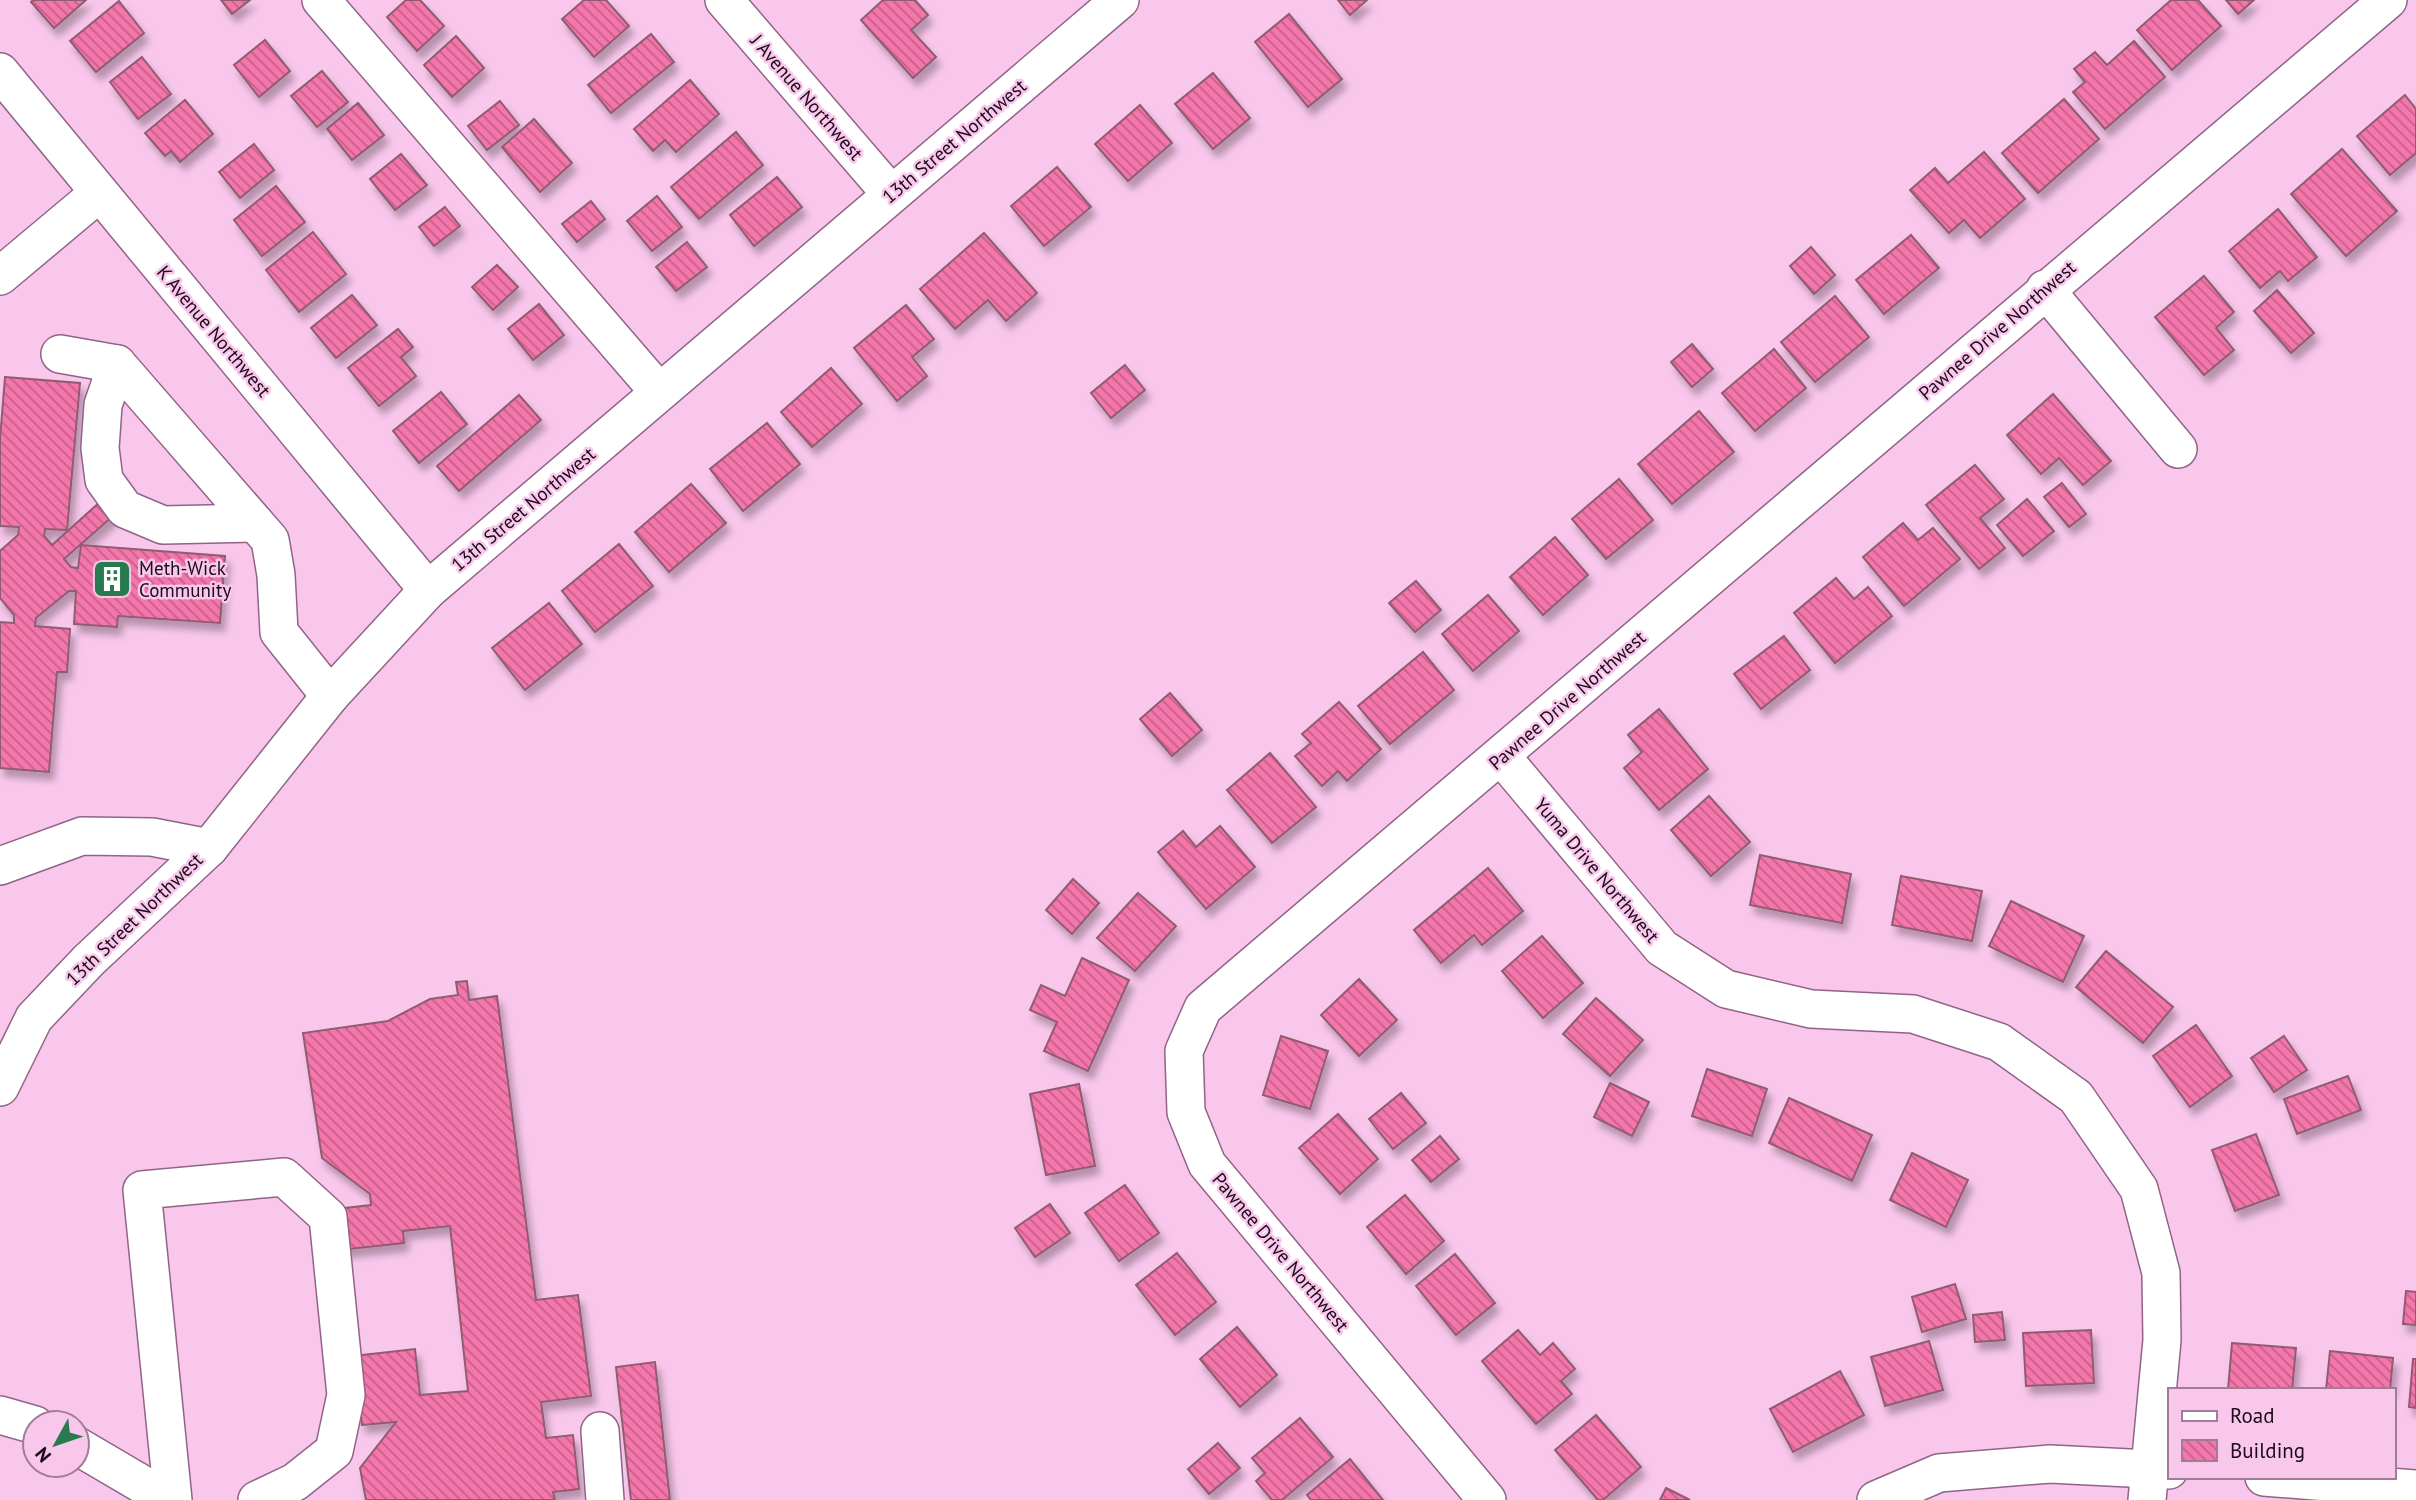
<svg xmlns="http://www.w3.org/2000/svg" width="2416" height="1500" font-family="'PT Sans',sans-serif">
<defs>
<pattern id="building-back-hatch" width="6" height="6" patternUnits="userSpaceOnUse" patternTransform="scale(1.75)"><rect width="6" height="6" fill="#f476ab"/><path d="M-1 5l2 2M0 0l6 6M5-1l2 2" fill="none" stroke="#c55f8a"/></pattern>
<filter id="shadow"><feDropShadow dx="4.5" dy="8" stdDeviation="3.5" flood-color="#0004"/></filter>
</defs>
<rect width="100%" height="100%" fill="#f9c7ec"/>
<!-- building -->
<g fill="url(#building-back-hatch)" stroke="#905c6f" stroke-width="2" filter="url(#shadow)">
<path d="M33 0H86L54 28 31 2Z"/>
<path d="M221 0H250L232 14Z"/>
<path d="M406 0H420L444 26 417 51 387 17Z"/>
<path d="M584 0H606L629 26 594 57 562 19Z"/>
<path d="M883 0H915L928 15 911 30 936 57 913 78 861 20Z"/>
<path d="M1338 0H1367L1350 15Z"/>
<path d="M2171 0H2198L2221 26 2172 70 2137 30Z"/>
<path d="M2226 0H2254L2238 14Z"/>
<path d="M119 1 144 33 96 72 70 41Z"/>
<path d="M1289 14 1342 79 1308 107 1255 42Z"/>
<path d="M651 34 674 62 611 113 588 85Z"/>
<path d="M456 36 484 68 452 97 424 65Z"/>
<path d="M265 40 290 71 259 97 234 65Z"/>
<path d="M2134 41 2165 77 2105 129 2073 92 2085 82 2074 69 2095 52 2107 65Z"/>
<path d="M142 57 171 94 138 119 110 82Z"/>
<path d="M322 71 348 102 317 127 291 96Z"/>
<path d="M1213 73 1250 118 1213 149 1175 104Z"/>
<path d="M690 80 719 114 676 152 665 140 653 151 634 129Z"/>
<path d="M2405 95 2416 109V153L2390 175 2357 136Z"/>
<path d="M2064 99 2099 139 2038 193 2002 153Z"/>
<path d="M185 100 213 134 180 162 171 151 165 156 145 133Z"/>
<path d="M500 101 519 125 487 150 468 126Z"/>
<path d="M358 103 384 135 352 160 327 129Z"/>
<path d="M1140 105 1172 143 1128 181 1095 144Z"/>
<path d="M534 119 572 163 540 192 502 147Z"/>
<path d="M736 132 763 165 699 219 671 187Z"/>
<path d="M254 144 274 170 240 198 219 172Z"/>
<path d="M2342 149 2397 211 2346 256 2291 194Z"/>
<path d="M1984 152 2025 199 1980 238 1964 220 1949 233 1910 190 1935 168 1948 183Z"/>
<path d="M401 154 427 185 395 210 370 179Z"/>
<path d="M1057 167 1091 207 1044 246 1011 206Z"/>
<path d="M777 177 802 207 754 246 730 215Z"/>
<path d="M276 186 305 222 262 256 234 220Z"/>
<path d="M657 196 682 227 652 251 627 221Z"/>
<path d="M591 201 605 219 577 242 562 224Z"/>
<path d="M445 207 460 226 434 246 419 227Z"/>
<path d="M2278 209 2317 257 2288 281 2280 271 2260 288 2229 251Z"/>
<path d="M313 232 346 274 299 312 266 270Z"/>
<path d="M984 233 1037 293 1006 321 988 300 955 329 920 289Z"/>
<path d="M1911 235 1939 268 1884 314 1856 280Z"/>
<path d="M687 242 707 267 676 291 656 267Z"/>
<path d="M1811 247 1835 275 1814 294 1790 266Z"/>
<path d="M497 265 518 287 493 310 472 287Z"/>
<path d="M2204 276 2234 312 2216 328 2234 350 2204 375 2155 317Z"/>
<path d="M2277 290 2314 333 2291 353 2254 311Z"/>
<path d="M352 295 377 325 336 358 311 328Z"/>
<path d="M1835 296 1869 337 1815 382 1781 342Z"/>
<path d="M539 304 564 335 533 360 508 329Z"/>
<path d="M906 305 934 339 912 357 927 376 897 401 854 348Z"/>
<path d="M398 329 413 347 401 357 416 376 379 406 348 368Z"/>
<path d="M1692 344 1713 369 1692 387 1671 362Z"/>
<path d="M1774 349 1806 388 1755 431 1722 393Z"/>
<path d="M1125 365 1145 390 1111 418 1091 393Z"/>
<path d="M831 368 862 404 812 447 781 412Z"/>
<path d="M5 377 80 383 67 530 45 529 44 536 52 545 101 501 113 516 64 559 71 567 78 568 81 545 225 556 220 623 118 616 117 627 74 624 76 591H69L36 618 35 626 70 629 67 672H57L49 772 0 768V622L14 623V615L0 598V551L18 535 19 527 0 526V439Z"/>
<path d="M441 392 467 424 419 463 393 431Z"/>
<path d="M2053 394 2111 461 2083 485 2059 458 2041 474 2007 435Z"/>
<path d="M519 395 541 420 459 491 437 466Z"/>
<path d="M1699 411 1734 452 1672 504 1638 464Z"/>
<path d="M767 423 800 464 743 511 710 469Z"/>
<path d="M1975 465 2004 499 1980 518 2005 548 1979 569 1926 505Z"/>
<path d="M1619 479 1653 520 1606 559 1572 519Z"/>
<path d="M2062 483 2086 514 2069 527 2044 497Z"/>
<path d="M691 484 726 523 669 572 635 532Z"/>
<path d="M2027 499 2054 531 2023 556 1997 525Z"/>
<path d="M1903 523 1918 540 1933 528 1960 559 1904 606 1863 557Z"/>
<path d="M1555 537 1588 575 1543 615 1510 577Z"/>
<path d="M619 544 653 586 595 632 562 591Z"/>
<path d="M1836 578 1854 599 1868 587 1892 616 1835 663 1794 613Z"/>
<path d="M1416 581 1441 610 1415 632 1389 603Z"/>
<path d="M1488 595 1519 631 1473 671 1442 634Z"/>
<path d="M549 603 582 644 525 690 492 648Z"/>
<path d="M1784 636 1810 670 1761 709 1734 674Z"/>
<path d="M1423 652 1454 690 1390 744 1358 706Z"/>
<path d="M1170 693 1202 730 1172 756 1140 719Z"/>
<path d="M1339 702 1381 749 1347 781 1338 771 1322 786 1295 756 1311 743 1302 734Z"/>
<path d="M1659 709 1708 769 1659 810 1624 768 1642 752 1628 735Z"/>
<path d="M1270 753 1316 807 1272 843 1227 790Z"/>
<path d="M1709 796 1750 842 1711 876 1671 830Z"/>
<path d="M1220 826 1255 867 1206 909 1158 852 1183 831 1196 847Z"/>
<path d="M1760 855 1851 874 1842 923 1750 905Z"/>
<path d="M1488 868 1523 911 1482 945 1474 935 1441 963 1414 930Z"/>
<path d="M1901 876 1982 891 1972 941 1892 925Z"/>
<path d="M1073 879 1099 903 1072 934 1046 910Z"/>
<path d="M1138 893 1176 926 1135 971 1097 938Z"/>
<path d="M2011 901 2084 936 2063 982 1989 946Z"/>
<path d="M1542 936 1583 983 1543 1018 1502 971Z"/>
<path d="M2106 951 2173 1007 2143 1043 2076 987Z"/>
<path d="M1082 958 1129 980 1088 1071 1044 1051 1057 1022 1030 1010 1041 985 1065 996Z"/>
<path d="M1359 979 1397 1020 1359 1056 1321 1015Z"/>
<path d="M467 981 469 1000 497 996 536 1300 578 1295 591 1396 541 1402 546 1438 573 1435 579 1489 553 1492 555 1500H366L360 1468 396 1422 362 1425 354 1356 415 1349 420 1395 468 1391 450 1226 403 1231 404 1243 340 1250 336 1209 371 1205 370 1194 322 1158 303 1033 388 1021 430 999 458 995 456 982Z"/>
<path d="M1596 998 1643 1040 1610 1076 1563 1034Z"/>
<path d="M2196 1025 2232 1076 2190 1107 2153 1056Z"/>
<path d="M1281 1036 1328 1051 1310 1109 1263 1095Z"/>
<path d="M2284 1036 2307 1070 2274 1092 2251 1058Z"/>
<path d="M1707 1069 1767 1089 1752 1136 1692 1116Z"/>
<path d="M2348 1076 2361 1110 2297 1134 2284 1099Z"/>
<path d="M1610 1083 1649 1102 1632 1136 1594 1117Z"/>
<path d="M1079 1084 1095 1166 1046 1175 1030 1094Z"/>
<path d="M1401 1093 1426 1123 1393 1149 1369 1119Z"/>
<path d="M1789 1098 1872 1135 1852 1181 1769 1143Z"/>
<path d="M1338 1114 1378 1159 1340 1194 1299 1148Z"/>
<path d="M2256 1134 2279 1195 2235 1211 2212 1150Z"/>
<path d="M1440 1136 1459 1159 1431 1182 1412 1160Z"/>
<path d="M1912 1153 1968 1180 1946 1227 1890 1200Z"/>
<path d="M1125 1185 1159 1233 1119 1261 1085 1213Z"/>
<path d="M1405 1195 1444 1241 1406 1274 1367 1227Z"/>
<path d="M1050 1204 1070 1233 1035 1257 1015 1228Z"/>
<path d="M1177 1253 1216 1302 1175 1335 1136 1285Z"/>
<path d="M1455 1254 1495 1303 1456 1335 1416 1286Z"/>
<path d="M1955 1284 1966 1319 1922 1332 1912 1297Z"/>
<path d="M2406 1291 2416 1292V1325L2403 1324Z"/>
<path d="M2002 1312 2005 1340 1975 1342 1973 1315Z"/>
<path d="M1237 1327 1277 1375 1240 1407 1200 1359Z"/>
<path d="M1518 1330 1540 1355 1553 1343 1575 1369 1561 1381 1572 1394 1536 1424 1482 1361Z"/>
<path d="M2091 1330 2094 1383 2026 1386 2023 1333Z"/>
<path d="M1929 1341 1943 1390 1885 1406 1871 1357Z"/>
<path d="M2232 1343 2296 1348 2292 1390H2228Z"/>
<path d="M2330 1351 2393 1358 2390 1390H2326Z"/>
<path d="M2413 1359H2416V1408L2409 1407Z"/>
<path d="M655 1362 670 1500H631L616 1367Z"/>
<path d="M1840 1371 1864 1415 1793 1452 1770 1409Z"/>
<path d="M1596 1415 1641 1467 1603 1500H1598L1555 1450Z"/>
<path d="M1300 1418 1333 1457 1282 1500H1272L1256 1481 1265 1473 1252 1458Z"/>
<path d="M1218 1443 1240 1468 1209 1494 1188 1469Z"/>
<path d="M1350 1459 1383 1500H1311L1307 1495Z"/>
<path d="M1666 1488 1690 1500H1660Z"/>
</g>
<g fill="none" stroke-linecap="round" stroke-linejoin="round">
<!-- minor casing -->
<g stroke="#906486" stroke-width="40">
<g id="minor">
<path d="M321 0 659 392"/>
<path d="M724 0 891 194"/>
<path d="M0 72 428 590"/>
<path d="M0 276 99 193"/>
<path d="M2045 289 2178 449"/>
<path d="M60 354 117 364 270 540 276 575 279 632 330 696"/>
<path d="M117 364 103 405 100 448 104 480 125 509 163 525 255 523"/>
<path d="M1502 757 1662 948 1726 989 1811 1009 1913 1014 1999 1042 2076 1097 2139 1189 2161 1273 2162 1340 2147 1500"/>
<path d="M0 866 82 836 152 837 209 848"/>
<path d="M0 1087 34 1018 89 960 209 848 330 696 428 590 1120 0"/>
<path d="M0 1415 35 1425"/>
<path d="M600 1431 605 1500"/>
<path d="M77 1446 169 1500"/>
<path d="M2264 1477 2416 1489"/>
<path d="M173 1500 142 1190 284 1177 328 1217 346 1395 334 1451 295 1482 257 1500"/>
<path d="M1487 1500 1207 1164 1186 1112 1184 1051 1203 1008C1600 674 1991 334 2388 0"/>
<path d="M1876 1500 1939 1473 2050 1464 2169 1470"/>
</g>
</g>
<!-- minor -->
<use href="#minor" stroke="#fff" stroke-width="37"/>
</g>
<!-- icons -->
<defs>
<g id="building-square" transform="scale(2.0125)"><rect x="-9" y="-9" width="18" height="18" rx="4" fill="#277b4e" stroke="#f9c7ec"/><path d="M-4-6H4V6H1V3H-1V6H-4ZM-2.5-4.3h1.7v1.8h-1.7ZM.8-4.3h1.7v1.8H.8ZM-2.5-1h1.7V.8h-1.7ZM.8-1h1.7V.8H.8Z" fill="#fff"/></g>
</defs>
<g fill-rule="evenodd">
<use href="#building-square" x="112" y="579"/>
</g>
<g text-anchor="middle" dominant-baseline="central" stroke-width="5" stroke-linejoin="round" paint-order="stroke">
<!-- street labels -->
<g font-size="19" fill="#1b0b18" stroke="#f9c7ec">
<text transform="translate(807 97) rotate(49)">J Avenue Northwest</text>
<text transform="translate(954 141) rotate(-40)">13th Street Northwest</text>
<text transform="translate(1997 330) rotate(-41)">Pawnee Drive Northwest</text>
<text transform="translate(214 331) rotate(50)">K Avenue Northwest</text>
<text transform="translate(523 509) rotate(-40)">13th Street Northwest</text>
<text transform="translate(1567 700) rotate(-41)">Pawnee Drive Northwest</text>
<text transform="translate(1597 870) rotate(50)">Yuma Drive Northwest</text>
<text transform="translate(134 919) rotate(-44)">13th Street Northwest</text>
<text transform="translate(1281 1252) rotate(50)">Pawnee Drive Northwest</text>
</g>
<!-- poi labels -->
<g font-size="19" fill="#1b0b18" stroke="#f9c7ec" text-anchor="start">
<text x="139" y="568">Meth-Wick<tspan x="139" dy="22">Community</tspan></text>
</g>
</g>
<!-- legend -->
<rect x="2168" y="1388" width="228" height="91" fill="#f9c7ec" stroke="#a07c97" stroke-width="2"/>
<rect x="2182" y="1411" width="35" height="10" fill="#ffffff" stroke="#a07c97" stroke-width="2"/>
<text x="2230" y="1423" font-size="21" fill="#1b0b18">Road</text>
<rect x="2182" y="1440" width="35" height="21" fill="url(#building-back-hatch)" stroke="#a07c97" stroke-width="2"/>
<text x="2230" y="1458" font-size="21" fill="#1b0b18">Building</text>
<!-- north arrow -->
<g transform="translate(56 1444) rotate(230)"><circle r="33" fill="#f9c7ec" stroke="#a07c97" stroke-width="2"/>
<path d="M0-5L12 26L0 18L-12 26Z" fill="#277b4e"/>
<text y="-10" font-size="19" font-weight="bold" text-anchor="middle" fill="#1b0b18">N</text>
</g>
</svg>
